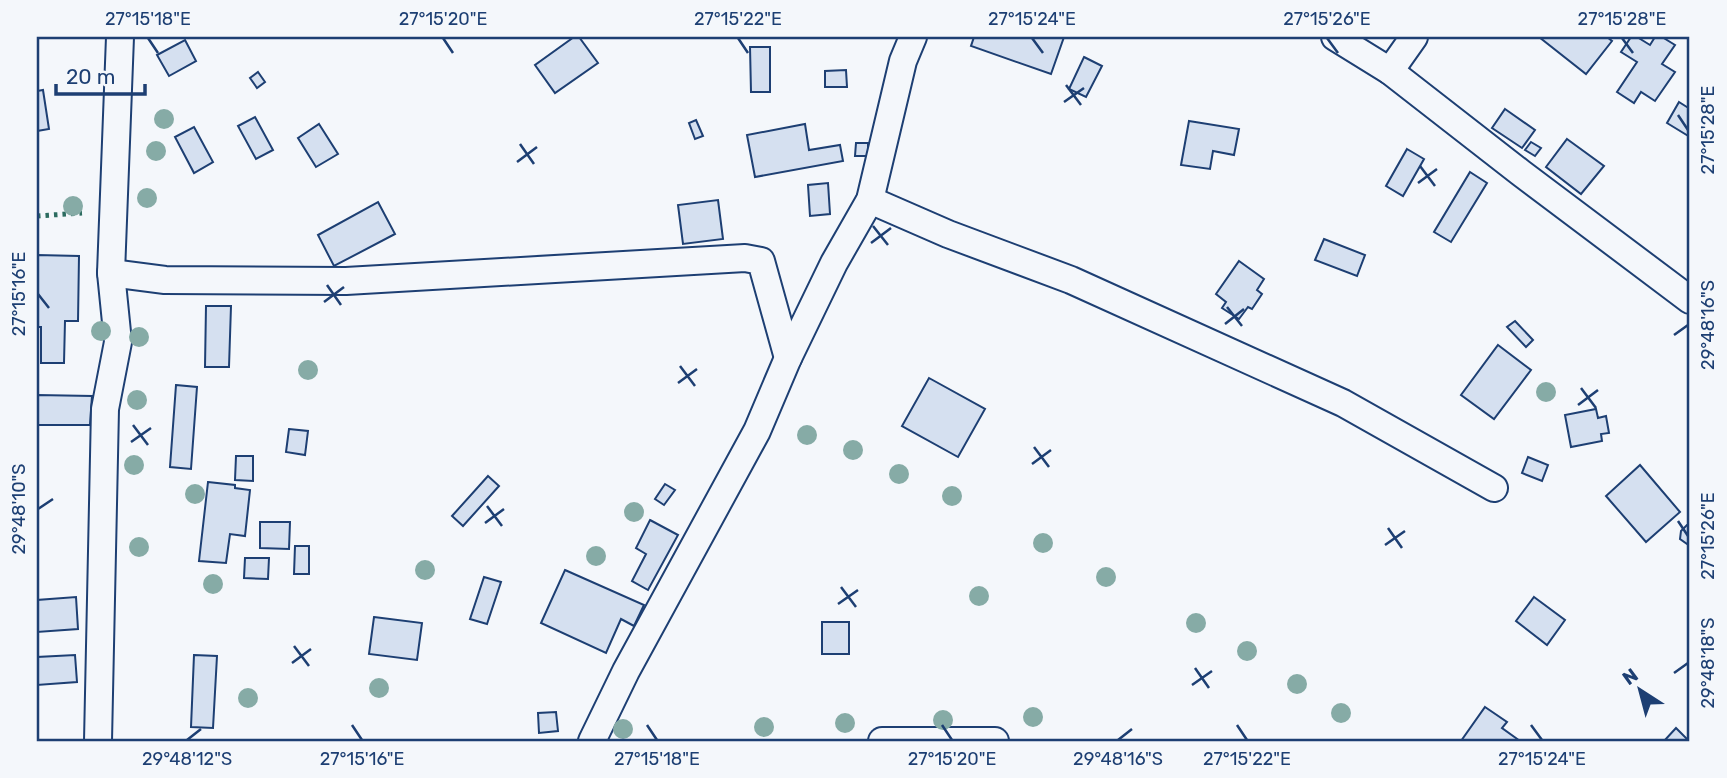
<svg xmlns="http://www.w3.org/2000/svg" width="1727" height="778" font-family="Rubik,sans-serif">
<rect width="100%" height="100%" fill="#f4f7fb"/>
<!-- building -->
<g fill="#d5e0f0" stroke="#1d3f73" stroke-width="2">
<path d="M574 37H579L598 63 555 93 535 65Z"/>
<path d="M974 37H1064L1051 74 971 46Z"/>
<path d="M1539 37H1607L1612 41 1586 74Z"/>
<path d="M1631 37H1637L1650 45 1655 37H1662L1675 45 1662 64 1675 72 1655 101 1641 92 1634 103 1617 92 1637 62 1621 52Z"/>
<path d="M185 40 196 61 169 76 157 55Z"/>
<path d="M750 47H770V92H751Z"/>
<path d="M1084 57 1102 66 1086 97 1069 89Z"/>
<path d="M846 70 847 87H825V71Z"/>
<path d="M258 72 265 82 257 88 250 78Z"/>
<path d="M43 90 49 129 37 131V91Z"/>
<path d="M1679 102 1690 109V137L1667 123Z"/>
<path d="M1505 109 1535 130 1522 148 1492 128Z"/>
<path d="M255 117 273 150 256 159 238 126Z"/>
<path d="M696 120 703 136 695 139 689 123Z"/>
<path d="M1189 121 1239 129 1234 155 1213 151 1210 169 1181 165Z"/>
<path d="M319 124 338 154 316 167 298 138Z"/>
<path d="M805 124 809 150 840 145 843 161 755 177 747 135Z"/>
<path d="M194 127 213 162 194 173 175 137Z"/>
<path d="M1567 139 1604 166 1581 194 1546 167Z"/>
<path d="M1531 142 1541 148 1535 156 1525 150Z"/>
<path d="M856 143H868V156H855Z"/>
<path d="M1407 149 1424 159 1403 196 1386 186Z"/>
<path d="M1470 172 1487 183 1451 242 1434 232Z"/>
<path d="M828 183 830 214 810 216 808 185Z"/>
<path d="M718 200 723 239 683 244 678 205Z"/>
<path d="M378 202 395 234 334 266 318 235Z"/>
<path d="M1324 239 1365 255 1357 276 1315 260Z"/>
<path d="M37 255 79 256 78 321H65L64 363H41V327H37Z"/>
<path d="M1239 261 1264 279 1257 290 1262 294 1252 309 1248 307 1239 319 1222 308 1226 302 1216 294Z"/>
<path d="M206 306H231L229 367H205Z"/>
<path d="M1515 321 1533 340 1526 347 1507 327Z"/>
<path d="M1498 345 1531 370 1494 419 1461 395Z"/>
<path d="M929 378 985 409 958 457 902 426Z"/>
<path d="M176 385 197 387 191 469 170 467Z"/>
<path d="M37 395 92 396 90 425H37Z"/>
<path d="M1596 409 1598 418 1606 416 1609 433 1601 434 1602 441 1571 447 1565 415Z"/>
<path d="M289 429 308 431 305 455 286 452Z"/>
<path d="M236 456H253V481L235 480Z"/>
<path d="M1528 457 1548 465 1542 481 1522 473Z"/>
<path d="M1640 465 1680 512 1646 542 1606 496Z"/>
<path d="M488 476 499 486 463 526 452 516Z"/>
<path d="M208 482 235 485V488L250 490 245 536 230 534 226 563 199 561Z"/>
<path d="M665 484 675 490 664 505 655 499Z"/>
<path d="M650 520 678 535 648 590 632 581 646 554 636 548Z"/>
<path d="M260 522H290L289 549 260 548Z"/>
<path d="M1687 525H1690V546L1680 539 1681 531Z"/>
<path d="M295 546H309V574H294Z"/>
<path d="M245 558H269L268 579 244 578Z"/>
<path d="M565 570 644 605 634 626 621 619 606 653 541 623Z"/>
<path d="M484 577 501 582 487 624 470 619Z"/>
<path d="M76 597 78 629 37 632V600Z"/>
<path d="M1534 597 1565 620 1547 645 1516 621Z"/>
<path d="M374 617 422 623 417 660 369 654Z"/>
<rect x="822" y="622" width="27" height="32"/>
<path d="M75 655 77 682 37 685V657Z"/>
<path d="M194 655 217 656 213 728 191 727Z"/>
<path d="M1485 707 1507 722 1502 728 1520 741H1461Z"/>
<path d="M556 712 558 731 539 733 538 713Z"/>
<path d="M1676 728 1689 741H1664Z"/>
</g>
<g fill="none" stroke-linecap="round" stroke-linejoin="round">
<!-- street casing -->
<g stroke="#1d3f73" stroke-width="30">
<g id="street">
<path d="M1335 37 1390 71 1414 37"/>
<path d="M1390 71 1521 173 1690 300"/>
<path d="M870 200 948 234 1071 280 1343 403 1494 488"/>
<path d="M111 273 165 280 346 281 745 258 761 261 788 358"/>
<path d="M98 741 105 409 118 342 111 273 120 37"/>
<path d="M592 741 626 671 757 431 788 358 834 263 870 200 903 61 913 37"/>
<path d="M882 741H995"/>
</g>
</g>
<!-- street -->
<use href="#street" stroke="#f4f7fb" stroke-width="26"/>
<!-- hedge -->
<path stroke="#2c6c60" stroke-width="5" stroke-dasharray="3.5 5" stroke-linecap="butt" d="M37 216 82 213"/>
</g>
<!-- trees -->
<g fill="#86aba6">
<circle cx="164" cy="119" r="10"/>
<circle cx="156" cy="151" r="10"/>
<circle cx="147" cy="198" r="10"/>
<circle cx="73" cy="206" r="10"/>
<circle cx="101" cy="331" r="10"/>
<circle cx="139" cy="337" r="10"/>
<circle cx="308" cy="370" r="10"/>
<circle cx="1546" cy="392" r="10"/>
<circle cx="137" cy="400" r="10"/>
<circle cx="807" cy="435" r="10"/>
<circle cx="853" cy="450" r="10"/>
<circle cx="134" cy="465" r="10"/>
<circle cx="899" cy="474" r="10"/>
<circle cx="195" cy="494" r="10"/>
<circle cx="952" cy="496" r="10"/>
<circle cx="634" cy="512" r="10"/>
<circle cx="1043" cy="543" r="10"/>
<circle cx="139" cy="547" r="10"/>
<circle cx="596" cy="556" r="10"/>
<circle cx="425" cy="570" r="10"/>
<circle cx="1106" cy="577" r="10"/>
<circle cx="213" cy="584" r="10"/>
<circle cx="979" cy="596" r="10"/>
<circle cx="1196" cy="623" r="10"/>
<circle cx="1247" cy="651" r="10"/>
<circle cx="1297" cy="684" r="10"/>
<circle cx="379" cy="688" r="10"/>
<circle cx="248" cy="698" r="10"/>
<circle cx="1341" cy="713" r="10"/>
<circle cx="1033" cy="717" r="10"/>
<circle cx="943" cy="720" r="10"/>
<circle cx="845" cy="723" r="10"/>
<circle cx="764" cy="727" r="10"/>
<circle cx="623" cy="729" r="10"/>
</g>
<!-- ticks -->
<path fill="none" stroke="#1d3f73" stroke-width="2.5" d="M148 38 158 53M443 38 453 53M738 38 748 53M1032 38 1043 53M1327 38 1338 53M1622 38 1633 53M1066 85 1081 105M1064 102 1084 88M1678 115 1688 130M520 144 534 164M517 162 537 147M1420 166 1435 186M1418 183 1437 169M873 226 888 245M871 243 891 228M327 285 341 305M38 294 49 308M324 302 344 287M1227 307 1242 326M1225 324 1244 309M1674 335 1688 325M680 366 695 386M678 383 697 369M1581 388 1596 408M1578 405 1598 390M133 425 148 445M131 442 151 428M1034 447 1049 467M1032 464 1051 450M487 506 502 526M38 509 53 499M1678 521 1688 536M485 523 504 509M1388 528 1402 548M1385 545 1405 531M841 587 856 607M838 604 858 590M294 646 309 666M292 663 311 649M1195 668 1209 688M1674 673 1688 663M1192 685 1212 671M352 725 362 740M647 725 657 740M942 725 952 740M1237 725 1247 740M1531 725 1542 740M187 740 201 729M1118 740 1132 729"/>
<!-- border -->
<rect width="1727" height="778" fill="none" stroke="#f4f7fb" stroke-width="77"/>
<!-- north arrow -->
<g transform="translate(1640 690) rotate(324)" stroke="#f4f7fb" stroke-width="5" paint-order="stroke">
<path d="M0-5L12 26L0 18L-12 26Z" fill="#1d3f73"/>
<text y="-10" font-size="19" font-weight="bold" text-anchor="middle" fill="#1d3f73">N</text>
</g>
<!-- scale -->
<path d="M56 84v10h89v-10" fill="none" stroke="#1d3f73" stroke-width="3.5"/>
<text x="66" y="84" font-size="21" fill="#1d3f73" stroke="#f4f7fb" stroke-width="5" paint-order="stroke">20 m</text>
<rect x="38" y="38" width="1650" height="702" fill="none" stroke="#1d3f73" stroke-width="2.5"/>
<g font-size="18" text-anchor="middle" fill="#1d3f73">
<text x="148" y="25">27°15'18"E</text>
<text x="443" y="25">27°15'20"E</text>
<text x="738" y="25">27°15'22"E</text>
<text x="1032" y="25">27°15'24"E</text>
<text x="1327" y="25">27°15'26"E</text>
<text x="1622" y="25">27°15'28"E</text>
<text transform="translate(1708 130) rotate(-90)" y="6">27°15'28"E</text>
<text transform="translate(19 294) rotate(-90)" y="6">27°15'16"E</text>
<text transform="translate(1708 325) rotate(-90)" y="6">29°48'16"S</text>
<text transform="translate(19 509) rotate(-90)" y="6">29°48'10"S</text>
<text transform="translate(1708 536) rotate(-90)" y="6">27°15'26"E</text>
<text transform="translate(1708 663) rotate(-90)" y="6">29°48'18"S</text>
<text x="187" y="765">29°48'12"S</text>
<text x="362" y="765">27°15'16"E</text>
<text x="657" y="765">27°15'18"E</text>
<text x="952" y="765">27°15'20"E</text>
<text x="1118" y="765">29°48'16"S</text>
<text x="1247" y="765">27°15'22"E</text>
<text x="1542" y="765">27°15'24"E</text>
</g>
</svg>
